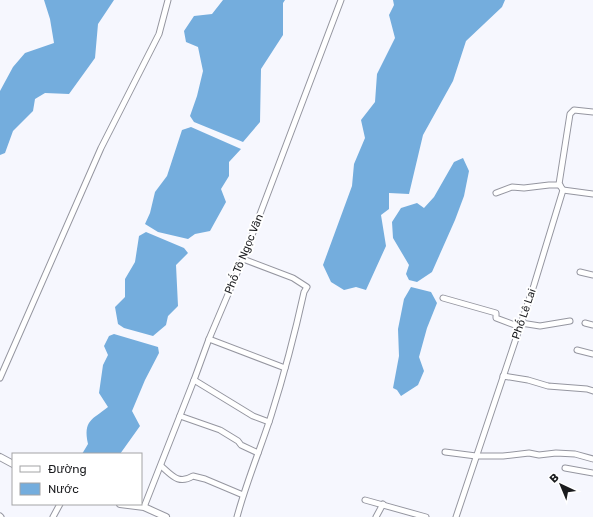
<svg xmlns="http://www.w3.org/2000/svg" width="593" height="517" font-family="Rubik,sans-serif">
<rect width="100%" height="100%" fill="#f6f7fe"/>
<!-- water -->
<g fill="#74addd">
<path d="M44 0H114L98 24 95 58 69 94 45 93 35 99 33 111 13 131 5 153 0 155V91L13 67 25 53 54 43 50 19Z"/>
<path d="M223 0H285L283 3V35L261 69 260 122 243 142 194 122 190 116 197 96 203 71 198 47 186 42 184 31 194 16 212 14Z"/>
<path d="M393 0H505L502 7 466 41 453 81 423 135 409 194 389 193V209L381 215 386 246 366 290 356 287 344 290 331 282 323 265 352 186 354 164 365 138 361 120 375 102 377 74 395 38 389 15 394 5Z"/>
<path d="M191 127 241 149 229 162V176L221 189 226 202 210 231 195 234 188 239 158 232 145 224 150 213 155 192 167 176 182 130Z"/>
<path d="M463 158 469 171 464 196 455 220 432 272 417 282 409 280 406 274 409 265 393 238 392 222 401 208 417 203 424 208 434 197 454 162Z"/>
<path d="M146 232 184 248 188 253 176 265 178 306 168 316 166 325 153 336 124 328 118 324 115 307 125 297V279L135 262 139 236Z"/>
<path d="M411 287 431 292 437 303 427 328 419 357 424 371 418 385 401 396 397 390 393 388 399 356 398 329 404 299Z"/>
<path d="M114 334 158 347 159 353 145 380 132 411 140 426 120 454H82L88 444C83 420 92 420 108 407L99 393 103 365 108 355 104 346 109 336Z"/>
</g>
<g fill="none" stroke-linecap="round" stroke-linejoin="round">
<!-- minor casing -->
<g stroke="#9596a0" stroke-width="7">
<g id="minor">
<path d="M563 190 593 194"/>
<path d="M496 193 512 187 524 188 549 185H560"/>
<path d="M580 272 593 275"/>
<path d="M443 298 496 313V318L520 327"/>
<path d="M521 323 540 326 570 321"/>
<path d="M585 323 593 325"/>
<path d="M209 339 285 368"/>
<path d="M577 350 593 354"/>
<path d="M503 376 528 380 548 386 587 389 593 391"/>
<path d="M0 378 101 148 159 34 168 0"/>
<path d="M194 380 253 416 269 422"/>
<path d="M180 416 220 430 238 441 241 445 258 453"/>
<path d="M445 452 476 456H503L529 453 539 455 556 453 575 454 593 459"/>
<path d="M161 466C172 475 178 485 193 476L205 479 243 495"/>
<path d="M565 468 593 473"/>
<path d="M365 500 426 517"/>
<path d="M144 507 194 380 209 339 243 259 341 0"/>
<path d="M0 516 1 517"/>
<path d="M53 517 60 504"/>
<path d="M237 517C246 483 260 450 271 416 284 375 295 333 304 292L307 287 293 278 243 259"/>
<path d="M376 517 383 504"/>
<path d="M456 517 534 285 563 190 559 184 570 114 574 110 593 112"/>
</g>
</g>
<!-- tertiary casing -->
<g stroke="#9596a0" stroke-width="8">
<g id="tertiary">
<path d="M0 457 13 464"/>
<path d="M120 504 144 507 166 517"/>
</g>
</g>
<!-- minor -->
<use href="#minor" stroke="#fff" stroke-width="5"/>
<!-- tertiary -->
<use href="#tertiary" stroke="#fff" stroke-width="6"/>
</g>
<g text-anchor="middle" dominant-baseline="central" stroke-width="4" stroke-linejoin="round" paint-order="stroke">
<!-- street labels -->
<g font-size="11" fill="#1a1b1e" stroke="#fff">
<text transform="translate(244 254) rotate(-68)">Phố Tô Ngọc Vân</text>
<text transform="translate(524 314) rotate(-71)">Phố Lê Lai</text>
</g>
</g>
<!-- legend -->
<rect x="12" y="453" width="130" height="52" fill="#ffffff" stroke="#a3a4a5"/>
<rect x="20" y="466" width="20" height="6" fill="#ffffff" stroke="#a3a4a5"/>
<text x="48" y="473" font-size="12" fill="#1a1b1e">Đường</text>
<rect x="20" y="483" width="20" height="12" fill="#74addd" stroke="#a3a4a5"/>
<text x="48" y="493" font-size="12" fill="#1a1b1e">Nước</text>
<!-- north arrow -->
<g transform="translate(561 485) rotate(316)" stroke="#ffffff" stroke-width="3" paint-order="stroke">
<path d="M0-3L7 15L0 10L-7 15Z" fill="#1a1b1e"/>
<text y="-6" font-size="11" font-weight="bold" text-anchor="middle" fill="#1a1b1e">B</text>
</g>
</svg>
